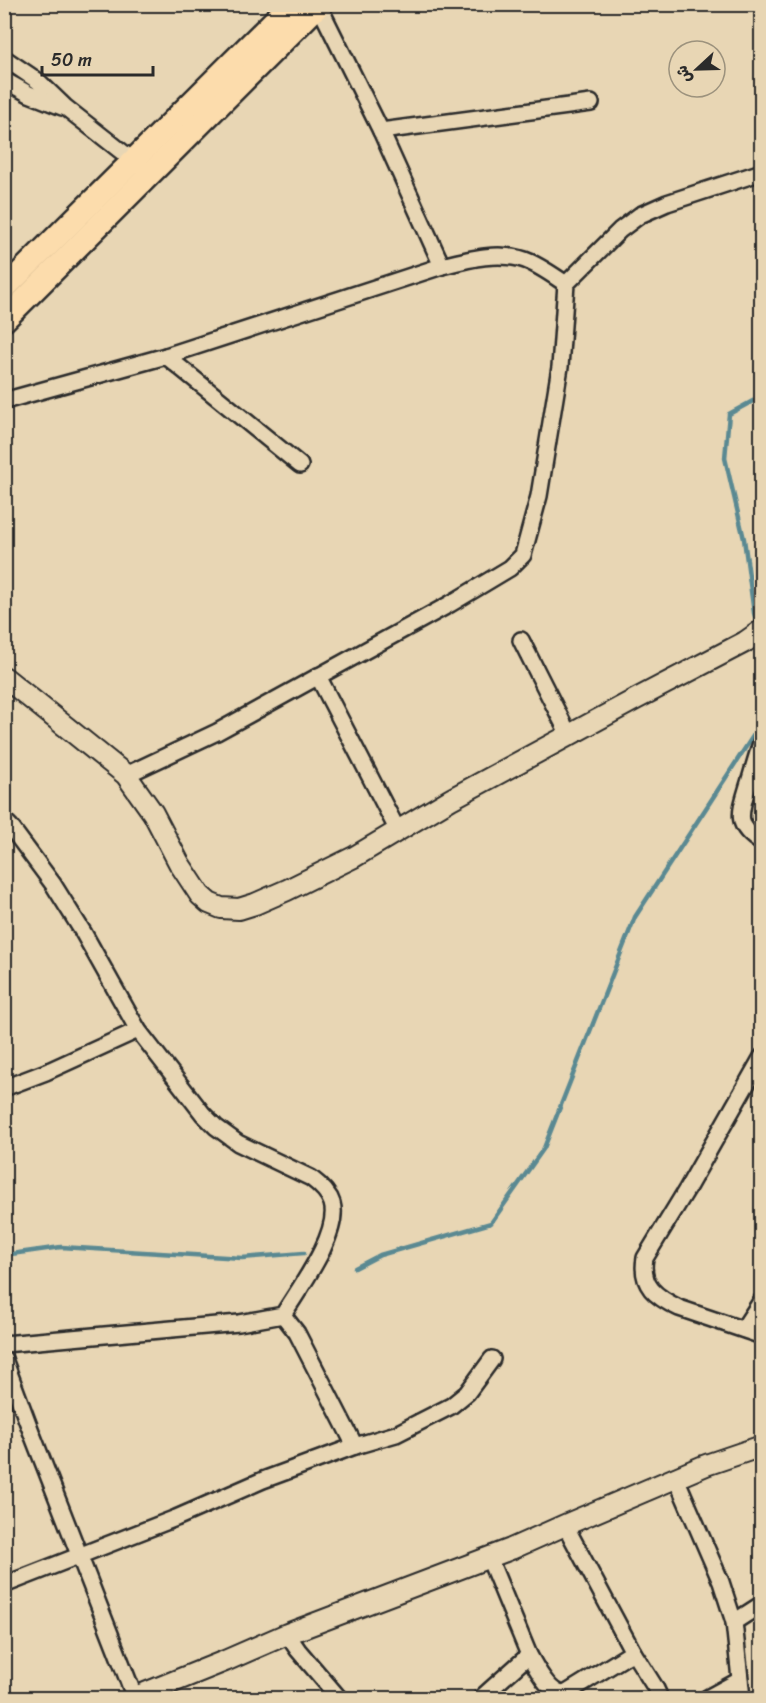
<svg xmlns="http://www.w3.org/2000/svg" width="766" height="1703" font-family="Sriracha,'Playpen Sans Arabic',sans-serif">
<rect width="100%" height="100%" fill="#e8d6b4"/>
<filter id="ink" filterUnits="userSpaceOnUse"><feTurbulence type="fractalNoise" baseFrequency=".0167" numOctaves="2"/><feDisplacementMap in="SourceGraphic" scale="12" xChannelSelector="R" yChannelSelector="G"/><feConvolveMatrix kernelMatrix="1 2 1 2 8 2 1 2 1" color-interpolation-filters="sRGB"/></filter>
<g filter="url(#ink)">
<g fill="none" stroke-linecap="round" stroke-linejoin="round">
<!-- stream -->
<g stroke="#5a8992" stroke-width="4.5">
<path d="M758 626 754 613 744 539 725 458 729 414 762 396"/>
<path d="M4 1255 61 1247 242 1258 304 1253"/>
<path d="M355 1268 380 1255 491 1223 544 1148 635 917 755 733 762 715"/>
</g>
<!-- street casing -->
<g stroke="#2b2b2b" stroke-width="20">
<g id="street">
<path d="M319 6 381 131 442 266"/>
<path d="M4 58 38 81 65 107 140 166"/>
<path d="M4 80 29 94 62 107"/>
<path d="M381 131 591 103"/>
<path d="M166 356 300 465"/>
<path d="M4 401 166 356 442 266C469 259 498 251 525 260 539 265 554 276 566 284"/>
<path d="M521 640 569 735"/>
<path d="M318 676 398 831"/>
<path d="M762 740C757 755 753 770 748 786 740 813 734 826 762 843"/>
<path d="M126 775 217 732 450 604 510 568 523 555 539 496 560 367 566 284 620 230 640 215 667 203 762 172"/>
<path d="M4 820 10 826 53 884 83 932 138 1030 203 1114 216 1127 238 1143 311 1178C319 1184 329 1193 332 1203 341 1233 298 1290 283 1315L239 1323 4 1344"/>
<path d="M762 1057 687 1189 645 1258C640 1286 656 1297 679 1308L762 1336"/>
<path d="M4 1088 46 1072 138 1030"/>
<path d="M283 1315 297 1333 355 1446"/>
<path d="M743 1329 762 1300"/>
<path d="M4 1359 32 1434 135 1698"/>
<path d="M676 1478 721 1582 734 1622 742 1698"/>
<path d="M565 1525 633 1652 655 1687 660 1698"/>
<path d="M489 1558 529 1655C536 1667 549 1695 565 1694L633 1652"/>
<path d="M4 1585 176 1518 263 1480 355 1446 396 1434 451 1406 467 1393 492 1359"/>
<path d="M734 1622 762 1604"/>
<path d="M287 1634 298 1650 339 1698"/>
<path d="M481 1698 529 1655"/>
<path d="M707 1698 740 1680"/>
</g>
</g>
<!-- secondary casing -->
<g stroke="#2b2b2b" stroke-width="24">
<g id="secondary">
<path d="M4 677 126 775 153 813 179 863 200 895 209 903 221 908 239 909 255 904 287 890 354 857 451 799 636 699 745 642 762 630"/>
<path d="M133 1698 225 1661 287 1634 511 1549 565 1525 706 1465 762 1446"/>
</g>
</g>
<!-- primary casing -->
<g stroke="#2b2b2b" stroke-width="27">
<g id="primary">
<path d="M4 289 291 4"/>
<path d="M4 320 320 4"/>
</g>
</g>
<!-- street -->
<use href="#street" stroke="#e8d6b4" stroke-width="15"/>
<!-- secondary -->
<use href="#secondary" stroke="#e8d6b4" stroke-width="20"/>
<!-- primary -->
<use href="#primary" stroke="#fcdcac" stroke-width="22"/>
</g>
</g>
<!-- margin -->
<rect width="766" height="1703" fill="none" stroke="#e8d6b4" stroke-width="24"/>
<rect x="12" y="12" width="742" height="1679" fill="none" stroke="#2b2b2b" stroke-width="2" filter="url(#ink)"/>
<!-- north arrow -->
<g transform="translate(697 69) rotate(248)"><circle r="28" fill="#e8d6b4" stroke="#9c927d" stroke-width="1.5"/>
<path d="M0-4.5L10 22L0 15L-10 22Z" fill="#2b2b2b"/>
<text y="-9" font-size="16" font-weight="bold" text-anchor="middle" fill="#2b2b2b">ش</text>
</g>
<!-- scale -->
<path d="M42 66v9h111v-9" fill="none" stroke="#2b2b2b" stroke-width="3"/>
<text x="51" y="66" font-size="18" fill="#2b2b2b" stroke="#e8d6b4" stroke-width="4.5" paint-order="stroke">50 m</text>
</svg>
